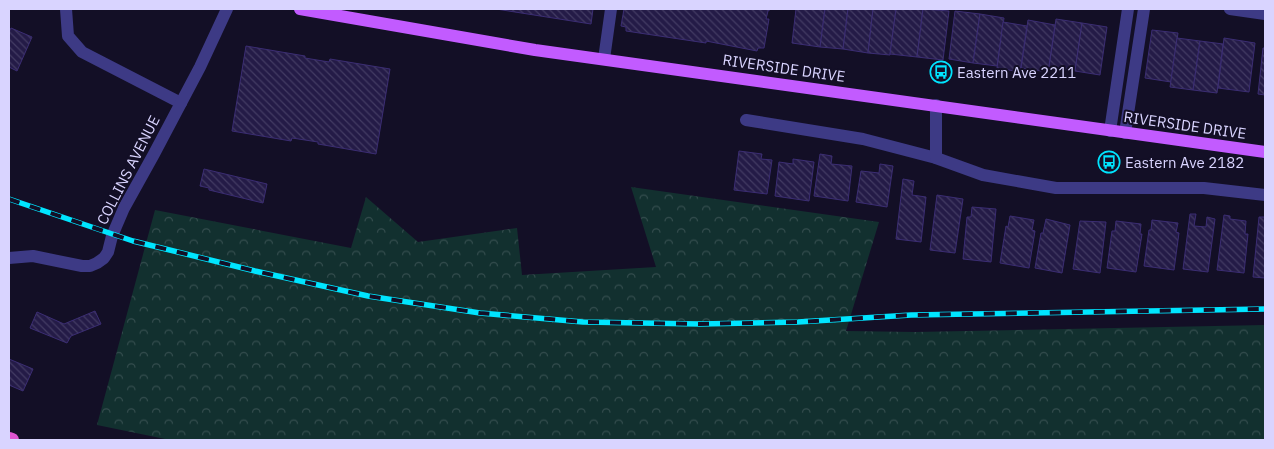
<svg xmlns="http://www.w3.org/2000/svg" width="1274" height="449" font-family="'IBM Plex Sans',sans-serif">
<defs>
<pattern id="forest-crowns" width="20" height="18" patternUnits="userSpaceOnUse" patternTransform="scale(1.25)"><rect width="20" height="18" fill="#12302f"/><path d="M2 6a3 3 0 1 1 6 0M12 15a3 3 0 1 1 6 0" fill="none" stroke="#344d4e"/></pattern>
<pattern id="building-back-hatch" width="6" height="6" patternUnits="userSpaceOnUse" patternTransform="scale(1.25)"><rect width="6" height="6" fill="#241b47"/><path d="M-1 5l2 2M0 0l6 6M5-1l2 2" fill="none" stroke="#433b63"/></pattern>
</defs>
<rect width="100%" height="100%" fill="#130f26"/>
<!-- forest -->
<path fill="url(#forest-crowns)" d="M631 187 879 222 846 331 915 332 1265 325V440H170L97 425 155 210 351 248 366 197 418 242 517 228 522 275 656 267Z"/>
<!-- building -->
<g fill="url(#building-back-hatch)" stroke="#3b2d73">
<path d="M496 9H593L591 24Z"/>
<path d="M624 9H771L768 11 766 19H769L764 48H758L757 51 706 41V43L626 31V27L621 26Z"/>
<path d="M796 9H825L820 47 792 43Z"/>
<path d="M825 9H848L843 49 820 47Z"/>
<path d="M848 9H873L868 53 843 49Z"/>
<path d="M873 9H896L890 55 868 53Z"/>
<path d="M896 9H923L917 57 890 54Z"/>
<path d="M923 9 949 11 943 60 917 57Z"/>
<path d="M955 11 980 14 973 63 949 59Z"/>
<path d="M980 14 1004 18 997 66 973 63Z"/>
<path d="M1056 19 1082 23 1075 71 1049 67Z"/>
<path d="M1028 20 1055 25 1048 72 1021 68Z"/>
<path d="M1003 22 1027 26 1020 72 997 68Z"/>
<path d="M1082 23 1107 27 1100 75 1075 71Z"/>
<path d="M11 28 32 37 17 71 9 67V32Z"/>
<path d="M1152 30 1178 33 1171 82 1145 78Z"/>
<path d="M1177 38 1200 41 1193 90 1170 87Z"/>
<path d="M1224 38 1255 43 1249 92 1218 88Z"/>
<path d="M1200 41 1223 44 1217 93 1193 90Z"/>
<path d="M246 46 305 56V58L329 62 330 59 390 69 376 154 318 144V142L292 138 291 141 232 131Z"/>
<path d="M1263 48H1265V95L1258 94Z"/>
<path d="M739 151 762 154 761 159 772 160 767 194 734 190Z"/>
<path d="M820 154 832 156 831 164 852 166 848 201 814 196Z"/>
<path d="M793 159 814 162 809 201 775 196 779 162 793 164Z"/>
<path d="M880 164 893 166 887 207 856 202 861 171 879 173Z"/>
<path d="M204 169 267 184 263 203 209 190V188L200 186Z"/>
<path d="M903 179 914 181 912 195 926 197 921 242 896 239Z"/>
<path d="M937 195 963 199 955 253 930 250Z"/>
<path d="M972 207 996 209 991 262 963 259 967 217H971Z"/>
<path d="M1190 214H1196L1194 226 1206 227 1207 217 1215 219 1208 272 1183 269Z"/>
<path d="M1224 215 1230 216V219L1246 221 1245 234H1248L1244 273 1217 270Z"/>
<path d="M1010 216 1034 220 1032 230 1035 231 1029 268 1000 263 1006 226 1008 227Z"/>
<path d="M1259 217H1265V278L1253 277Z"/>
<path d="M1046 219 1070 225 1062 273 1035 268 1041 233H1043Z"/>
<path d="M1152 220 1178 223 1176 232 1179 233 1174 270 1144 266 1149 230H1151Z"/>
<path d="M1080 221 1106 222 1100 273 1073 269Z"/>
<path d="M1116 221 1141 224 1140 234H1142L1136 272 1107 268 1112 231H1115Z"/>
<path d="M95 311 101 324 71 336 67 343 30 328 37 312 64 324Z"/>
<path d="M9 359 33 369 23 391 9 385Z"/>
</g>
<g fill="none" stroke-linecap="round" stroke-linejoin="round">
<!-- service -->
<g stroke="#3d3a85" stroke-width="12">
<path d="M66 9 68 36 82 52 181 103"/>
<path d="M1230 9 1265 14"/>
<path d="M604 59 611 9"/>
<path d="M746 120 863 139 936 158 983 175 1056 188H1204L1265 195"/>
<path d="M1110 131 1128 9"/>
<path d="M1125 133 1144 9"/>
<path d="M936 158V105"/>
</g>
<!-- minor -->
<path stroke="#3d3a85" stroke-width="12" d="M9 258 33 256 82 266H90L97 263 104 258 108 252 112 236 124 208 154 154 200 67 227 9"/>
<!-- primary -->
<path stroke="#c25bff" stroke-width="12" d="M300 9 535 50 1265 152"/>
<!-- trunk -->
<path stroke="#e055d1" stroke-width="14" d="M9 439 12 440"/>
<!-- rail casing -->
<g stroke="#00e5ff" stroke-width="5.5">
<path id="rail" d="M9 199 133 241 255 271 368 296 480 313 583 322 700 324 798 322 911 315 1265 309"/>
</g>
<!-- rail -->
<use href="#rail" stroke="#130f26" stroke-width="4" stroke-dasharray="11" stroke-linecap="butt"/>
</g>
<!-- icons -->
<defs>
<g id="bus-ring" transform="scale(1.125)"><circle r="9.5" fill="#130f26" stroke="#00e5ff" stroke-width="1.5"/><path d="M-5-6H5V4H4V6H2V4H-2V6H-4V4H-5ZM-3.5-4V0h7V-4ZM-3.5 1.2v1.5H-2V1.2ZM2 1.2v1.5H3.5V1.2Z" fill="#00e5ff"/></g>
</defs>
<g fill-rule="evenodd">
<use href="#bus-ring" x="941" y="72"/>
<use href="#bus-ring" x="1109" y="162"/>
</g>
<g text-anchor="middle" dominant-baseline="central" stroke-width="4" stroke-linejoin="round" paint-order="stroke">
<!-- street labels -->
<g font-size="15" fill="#d9d4ff" stroke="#130f26">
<text transform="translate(784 68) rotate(8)">RIVERSIDE DRIVE</text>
<text transform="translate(1185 125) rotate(8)">RIVERSIDE DRIVE</text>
<text transform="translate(128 170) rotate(-63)">COLLINS AVENUE</text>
</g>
<!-- poi labels -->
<g font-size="15" fill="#d9d4ff" stroke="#130f26" text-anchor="start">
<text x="957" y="72">Eastern Ave 2211</text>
<text x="1125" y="162">Eastern Ave 2182</text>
</g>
</g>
<!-- border -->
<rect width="1274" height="449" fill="none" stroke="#d9d4ff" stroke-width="20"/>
</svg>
